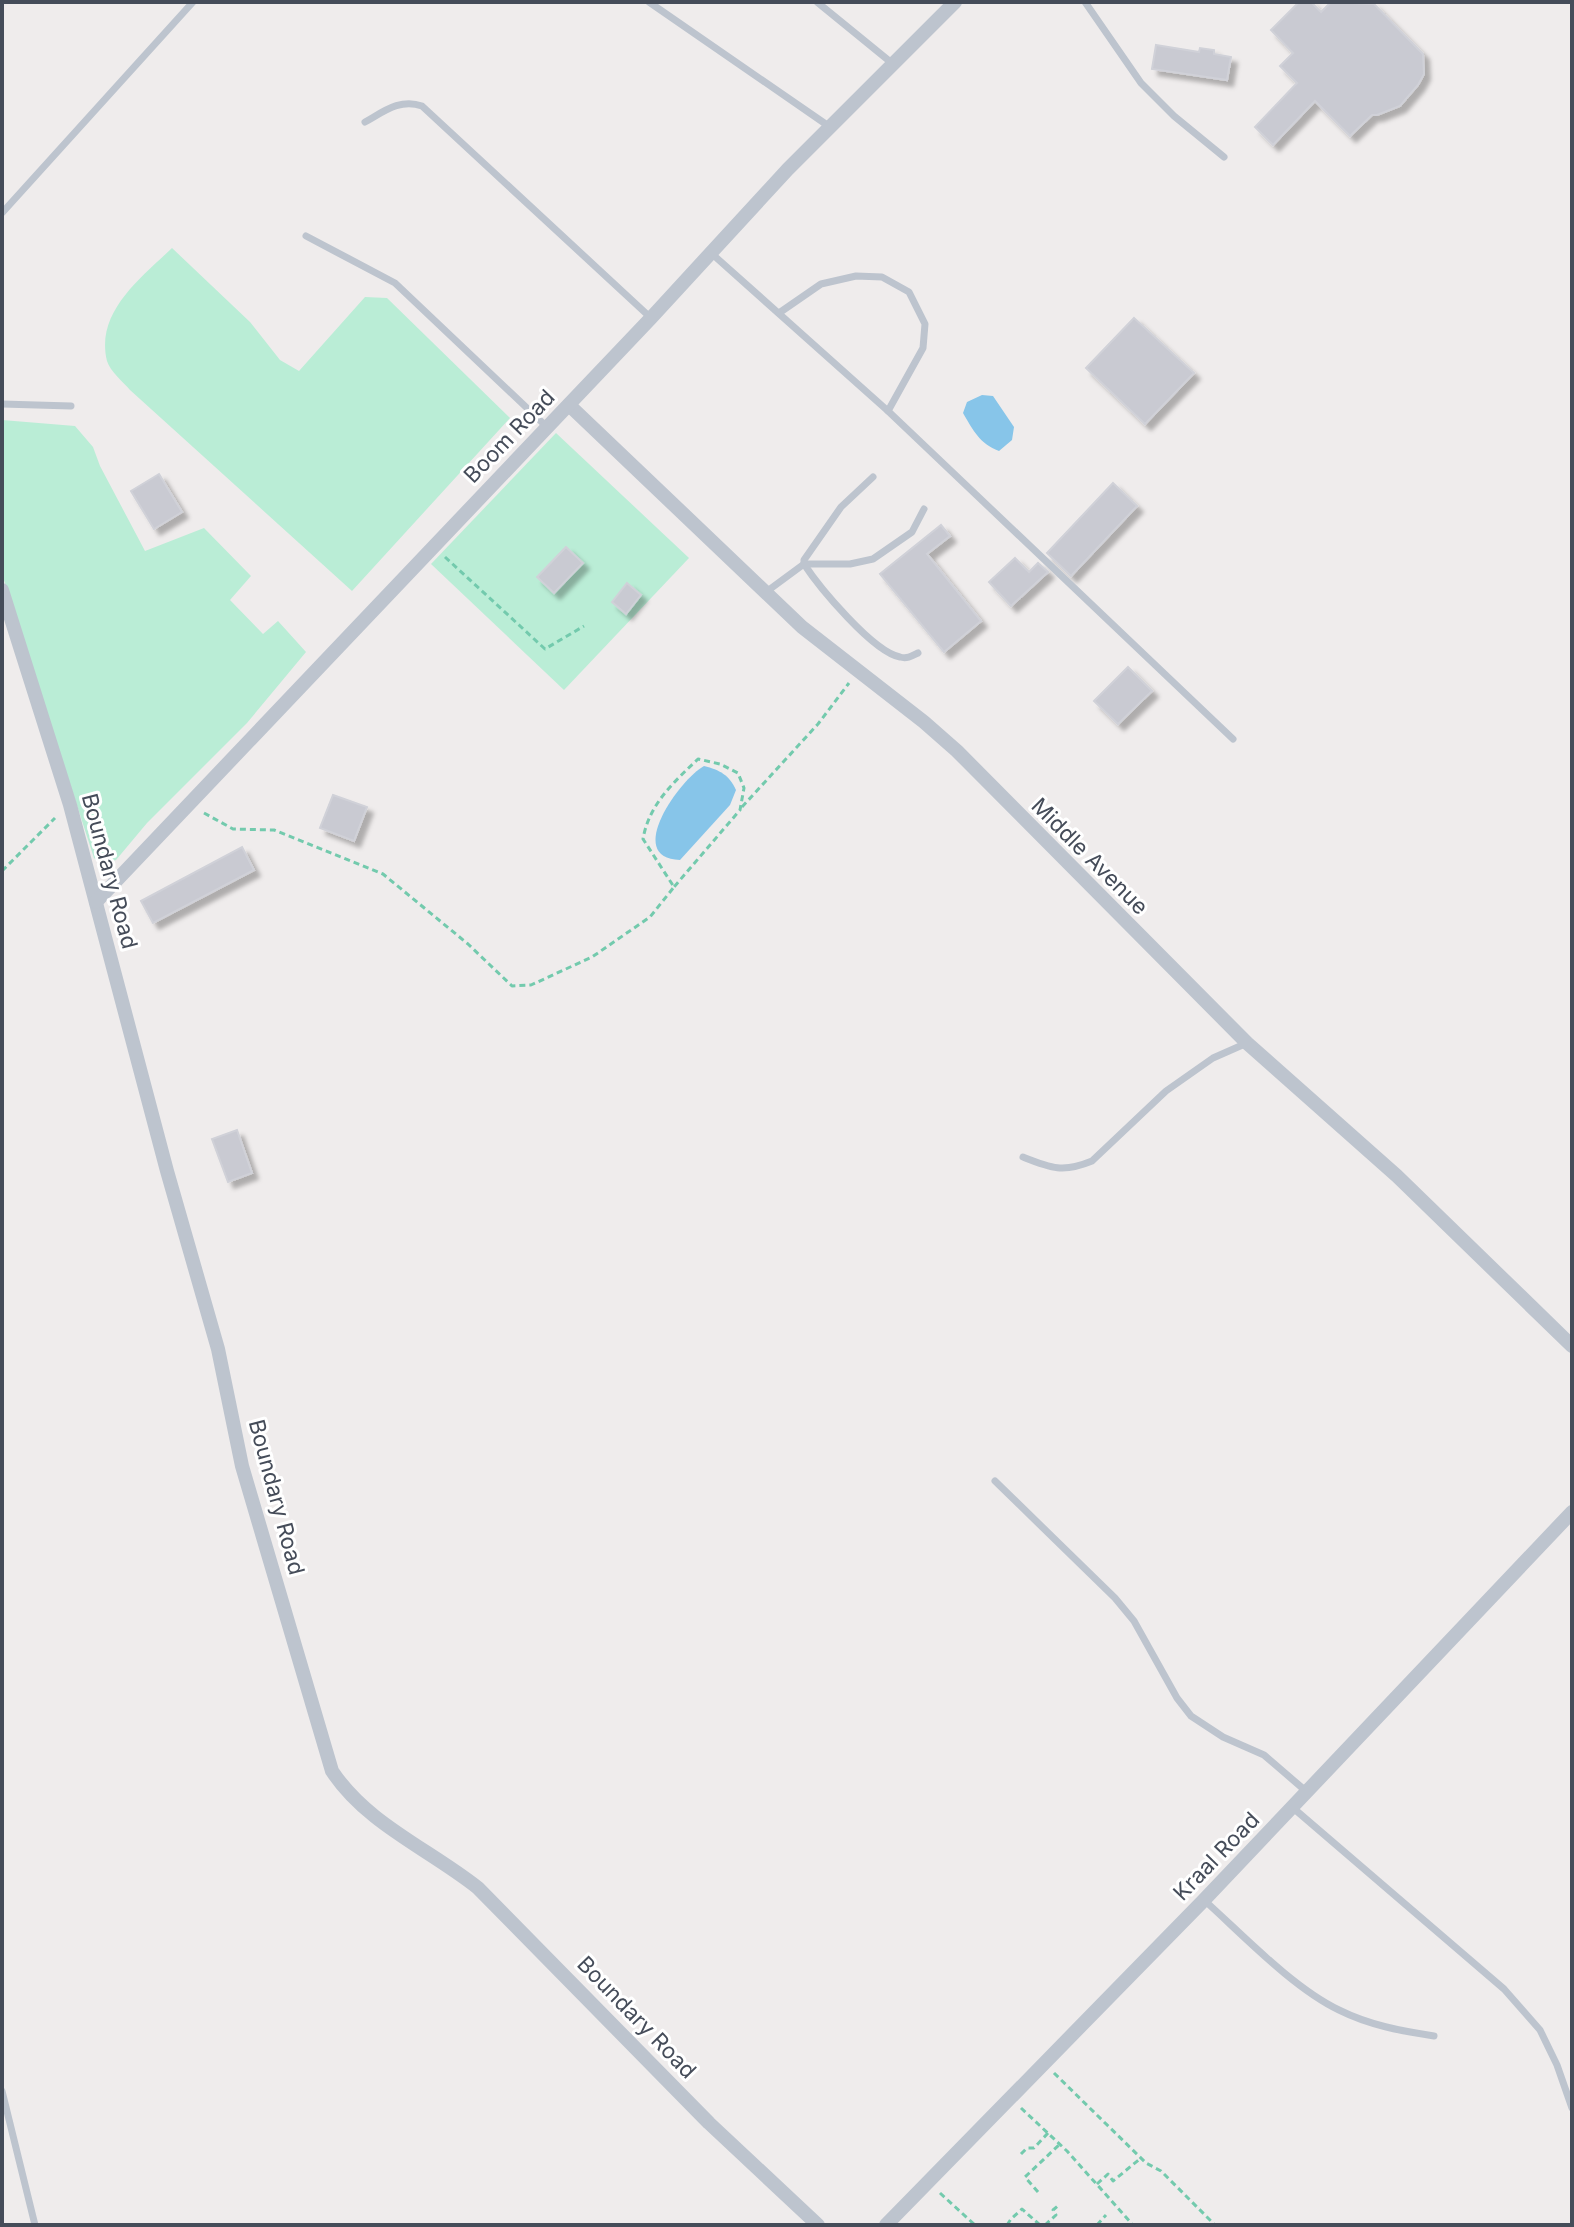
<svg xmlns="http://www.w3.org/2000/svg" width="1574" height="2227" font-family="Inter,sans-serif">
<defs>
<filter id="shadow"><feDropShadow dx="6" dy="6" stdDeviation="2" flood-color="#0004"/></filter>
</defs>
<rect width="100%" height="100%" fill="#efecec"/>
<!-- green -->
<g fill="#baedd6">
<path d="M172 248 250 322 280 360 299 371 365 297 387 298 510 418 352 591 130 390C123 382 110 371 107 361 95 312 141 278 172 248Z"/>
<path d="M2 420 75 426 93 447 100 466 145 551 204 528 251 576 230 600 263 634 278 621 306 652 247 723 147 823 116 860 103 865 94 858 2 574Z"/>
<path d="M556 433 689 558 564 690 431 564Z"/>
</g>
<!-- water -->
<g fill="#87c5e9">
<path d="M982 395 993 396 1014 427 1012 440 999 451C980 444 973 430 963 413L967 402Z"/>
<path d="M704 766C720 770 729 775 736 790L730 805 680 860C623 858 680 779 704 766Z"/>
</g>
<!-- building -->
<g fill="#c9cad2" stroke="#d0d1d8" stroke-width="2" filter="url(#shadow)">
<path d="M1299 2H1311L1321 12 1331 2 1374 4 1423 54 1424 74 1418 85 1400 106 1377 115H1372L1350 136 1315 101 1273 145 1255 127 1297 83 1280 66 1293 53 1271 30Z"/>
<path d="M1156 45 1199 52 1200 48 1214 50V54L1231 57 1227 80 1152 69Z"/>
<path d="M1134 318 1194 373 1145 424 1086 368Z"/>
<path d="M159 474 182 512 154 529 131 491Z"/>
<path d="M1113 483 1137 506 1071 576 1047 553Z"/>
<path d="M941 525 950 536 927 554 981 621 944 652 880 574Z"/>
<path d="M566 547 583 563 554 593 537 577Z"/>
<path d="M1015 558 1029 572 1038 563 1048 572 1011 606 989 582Z"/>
<path d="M627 583 641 595 626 614 612 602Z"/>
<path d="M1128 667 1152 691 1118 724 1094 701Z"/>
<path d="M333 795 367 807 354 841 320 828Z"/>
<path d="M242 847 254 870 153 923 141 901Z"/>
<path d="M237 1130 252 1173 228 1182 212 1139Z"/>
</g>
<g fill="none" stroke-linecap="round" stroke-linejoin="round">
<!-- path -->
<g stroke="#73caad" stroke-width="3" stroke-dasharray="6 4" stroke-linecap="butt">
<path d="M445 557 545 649 584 626"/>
<path d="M742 807 818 724 849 683"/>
<path d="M204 813 233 829 274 830 383 874 468 944 512 986 531 985 592 957 650 917 674 887 643 839C649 804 674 782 698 759L720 764 738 773 744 788 740 810 674 887"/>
<path d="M2 871 55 818"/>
<path d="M1054 2073 1146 2163 1161 2171 1215 2225"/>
<path d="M1021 2108 1067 2151 1133 2225"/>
<path d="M1021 2154 1027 2148H1034L1048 2133"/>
<path d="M1097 2184 1108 2174 1113 2181 1141 2158"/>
<path d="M1038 2192 1025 2177 1060 2144"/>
<path d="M940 2193 975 2225"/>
<path d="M1007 2225 1011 2219 1022 2209 1040 2225"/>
<path d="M1045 2225 1056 2215 1053 2210 1060 2204"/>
<path d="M1097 2225 1106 2215"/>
</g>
<!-- lane -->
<g stroke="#bdc4ce" stroke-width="7">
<path d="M649 2 830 127"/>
<path d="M817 2 893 64"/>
<path d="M1085 2 1141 83 1174 116 1224 157"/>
<path d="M365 122C383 112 400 98 422 106L651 318"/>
<path d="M2 213 193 2"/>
<path d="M306 236 395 283 547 427"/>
<path d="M711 253 888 411 1233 739"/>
<path d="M779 313 821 284 856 276 882 277 909 292 925 324 923 348 888 411"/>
<path d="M2 404 71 406"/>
<path d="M873 477 841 507 804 560V564C819 587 873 652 900 657 907 659 912 656 918 653"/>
<path d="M766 592 804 564H850L873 559 912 532 924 509"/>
<path d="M1023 1157C1051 1168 1063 1173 1092 1161L1166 1091 1213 1058 1247 1043"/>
<path d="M995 1481 1115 1598 1134 1621 1177 1698 1191 1716 1223 1737 1264 1755 1307 1792"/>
<path d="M1292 1807 1504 1989 1540 2030 1557 2065 1572 2108"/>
<path d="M1204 1900C1243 1935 1293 1988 1339 2010 1369 2025 1401 2031 1434 2036"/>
<path d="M2 2091 35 2225"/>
</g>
<!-- street -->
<g stroke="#bdc4ce" stroke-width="14">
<path d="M569 405 802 627 924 722 957 751 1247 1043 1397 1176 1572 1346"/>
<path d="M2 590 70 805 167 1171 218 1349 242 1466 332 1771C367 1824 429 1849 478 1888L709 2123 818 2225"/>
<path d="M96 902 651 318 788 169 955 2"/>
<path d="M886 2225 1204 1900 1572 1512"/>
</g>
</g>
<g text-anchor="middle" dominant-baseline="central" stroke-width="6" stroke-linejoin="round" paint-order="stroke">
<!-- street labels -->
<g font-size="22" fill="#454c59" stroke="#fff">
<text transform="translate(509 436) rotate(-46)">Boom Road</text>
<text transform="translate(1090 856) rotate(45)">Middle Avenue</text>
<text transform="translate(110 871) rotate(75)">Boundary Road</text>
<text transform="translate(277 1497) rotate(75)">Boundary Road</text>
<text transform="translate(1216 1856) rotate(-46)">Kraal Road</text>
<text transform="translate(637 2017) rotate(46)">Boundary Road</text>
</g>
</g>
<!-- border -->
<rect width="1574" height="2227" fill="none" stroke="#454c59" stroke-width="8"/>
</svg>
